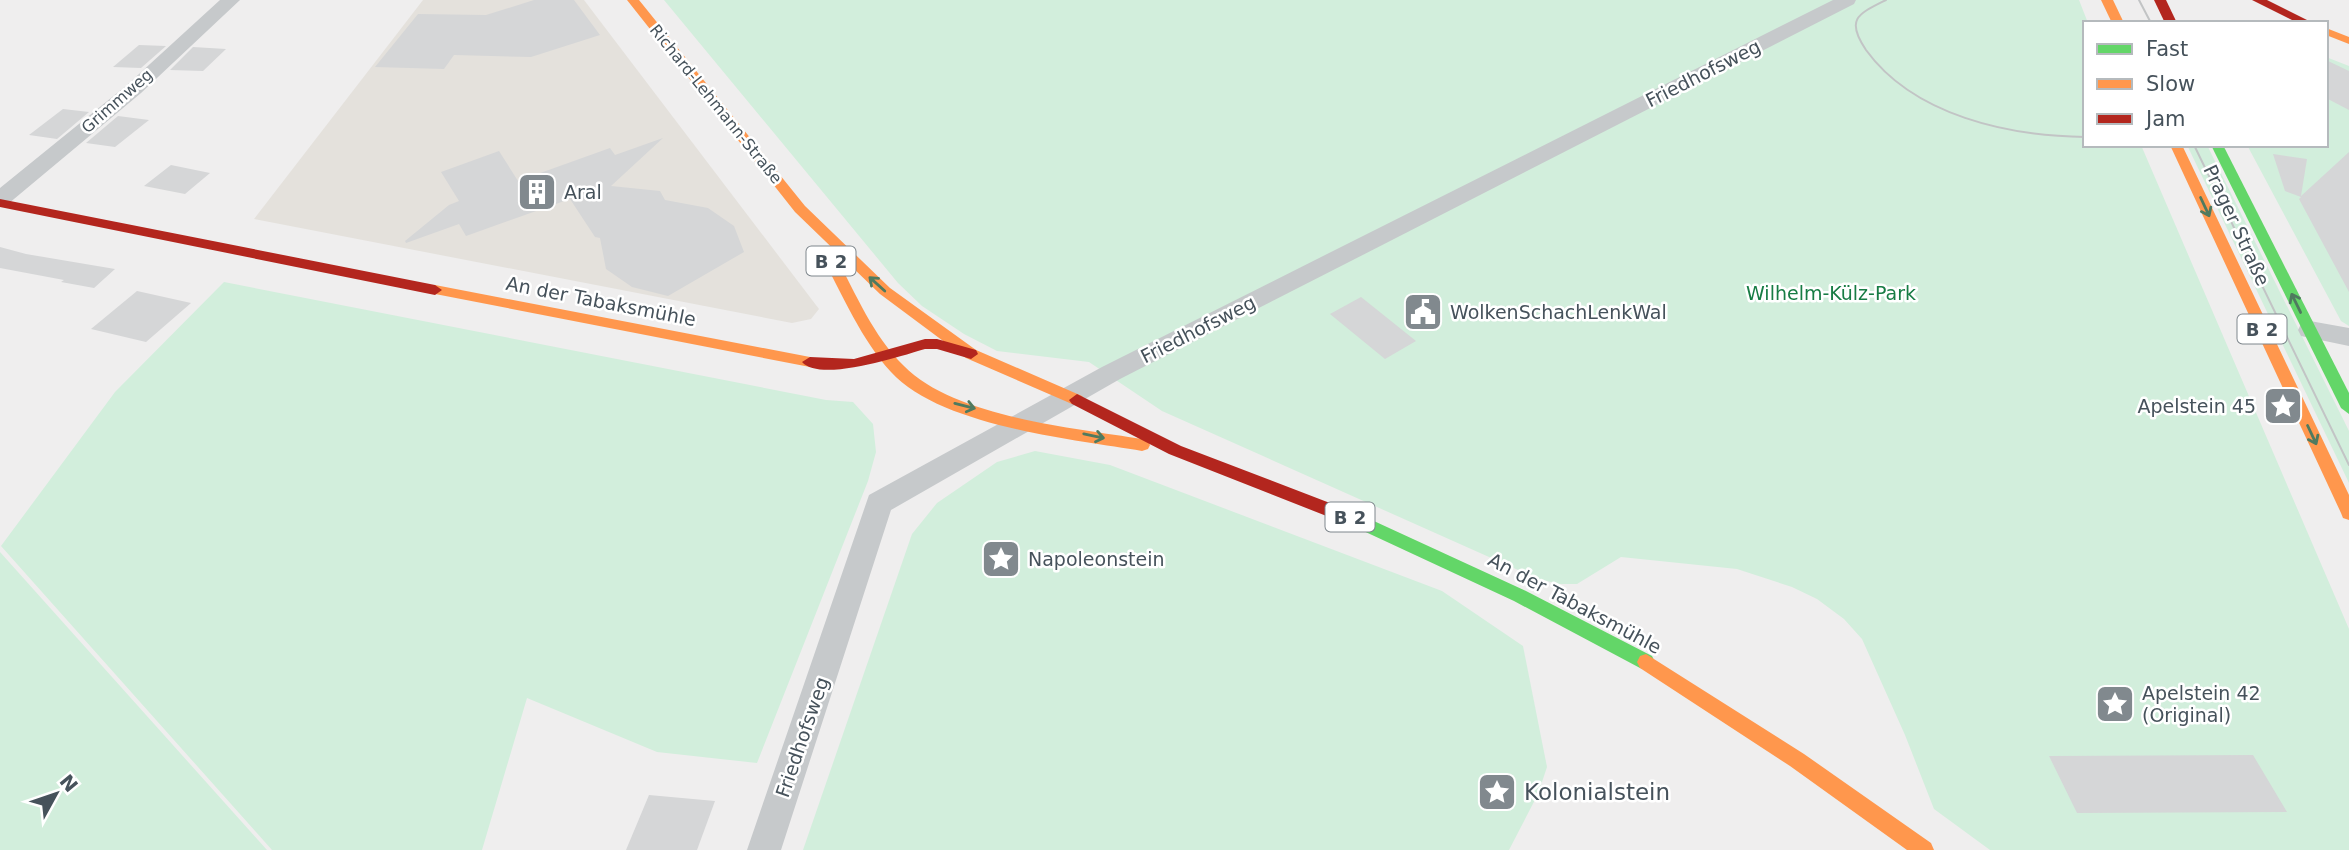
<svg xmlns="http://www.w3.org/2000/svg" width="2349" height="850" font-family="'DejaVu Sans',sans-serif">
<rect width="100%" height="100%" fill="#efeeee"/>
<!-- commercial -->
<path fill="#e4e1dc" d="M423 0H584L819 309 811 319 792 323 254 219Z"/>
<!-- green -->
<g fill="#d2eedc">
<path d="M664 0H2079L2088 23H2085V145H2141L2349 629V850H1990L1934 809 1905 735 1862 639 1844 619 1817 599 1792 587 1737 569 1621 557 1577 584H1558L1536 578 1162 411 1089 362 997 351 964 334 922 306 898 283Z"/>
<path d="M2326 57 2349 66V326L2341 321 2247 145H2326Z"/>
<path d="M2187 145H2207L2349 431V483Z"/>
<path d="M224 282 826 400 853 402 873 424 876 452 868 481 757 763 657 752 527 698 482 850H272L1 546 115 392Z"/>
<path d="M1035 451 1110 465 1442 591 1523 646 1547 767 1538 794 1509 850H803L912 534 937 503 997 462Z"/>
<path d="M0 552 267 850H0Z"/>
</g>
<!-- building -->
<g fill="#d5d6d7">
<path d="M534 0H574L600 35 531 57 454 55 444 69 375 67 418 14 486 15Z"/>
<path d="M139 45 166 46 141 68 113 67Z"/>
<path d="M193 47 226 49 203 71 170 70Z"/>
<path d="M2326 60 2349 71V110L2326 98Z"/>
<path d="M63 109 89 112 57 139 29 135Z"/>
<path d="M118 116 149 120 115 147 86 143Z"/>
<path d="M663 138 611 186 660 191 665 200 708 208 734 226 744 252 668 296 632 287 606 269 600 238 595 237 570 199 466 236 459 224 406 243 405 241 449 205 459 201 441 172 499 151 518 181 610 148 615 155Z"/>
<path d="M2349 152V292L2299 199 2301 197 2285 191 2273 154 2307 159 2301 196Z"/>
<path d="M171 165 210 173 185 194 144 186Z"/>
<path d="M0 247 26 254 115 269 94 288 61 282 64 280 0 268Z"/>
<path d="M137 291 191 303 146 342 91 329Z"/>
<path d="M1361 297 1416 341 1385 359 1330 314Z"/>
<path d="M2253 755 2287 812 2077 813 2049 756Z"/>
<path d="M649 795 715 801 697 850H626Z"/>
</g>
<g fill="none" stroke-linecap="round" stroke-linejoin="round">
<!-- street -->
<g fill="#c6c9cb" fill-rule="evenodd">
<path d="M220 0H240L141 93 8 204 0 206V188L127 85Z"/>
<path d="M1833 0H1856L1854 4 1120 379 891 510 781 850H747L869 495 1102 367Z"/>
<path d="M2310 321 2349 328V346L2301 336 2298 330 2301 324Z"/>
</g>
<!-- fast -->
<g fill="#63d668" fill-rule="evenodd">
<path d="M2211 145H2223L2349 393V414L2341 408Z"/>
<path d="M1363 516 1526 591 1652 656 1655 662 1652 668 1646 670 1640 668 1514 601 1357 528 1355 523 1357 518Z"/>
</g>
<!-- slow -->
<g fill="#ff974d" fill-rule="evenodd">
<path d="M627 0H639L805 206 890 288 976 350 1082 396 1085 400 1082 404H1072L966 358 880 294 795 212Z"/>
<path d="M2101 0H2113L2124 23H2112Z"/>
<path d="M2326 28 2349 37V44L2326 35Z"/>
<path d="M2170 145H2182L2349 495V520L2343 518 2341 513Z"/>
<path d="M829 252 836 257C856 294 873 336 904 366 954 417 1073 428 1142 439L1148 441 1150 445 1148 449 1142 451C1071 439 940 426 891 372 861 339 843 296 822 257Z"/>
<path d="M435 285 810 357 818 362 810 367 430 293 428 290 430 287Z"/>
<path d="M1646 654 1804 754 1931 843 1934 850H1907L1790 766 1640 668 1637 662 1640 656Z"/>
</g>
<!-- jam -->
<g fill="#b3261e" fill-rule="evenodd">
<path d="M2154 0H2166L2177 23H2165Z"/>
<path d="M2252 0H2267L2313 23H2298Z"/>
<path d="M0 199 435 285 442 290 435 295 0 207Z"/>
<path d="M925 339H937L976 350 978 354 971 359 937 349H925C901 356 820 383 802 362L810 357 854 359Z"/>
<path d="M1077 394 1181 446 1369 518 1371 523 1369 528H1357L1169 454 1072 404 1069 400Z"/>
</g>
<!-- tram -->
<g stroke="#c2c4c5" stroke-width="2">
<path d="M1886 0C1858 14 1845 19 1866 50 1914 116 2009 136 2085 137"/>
<path d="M2139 0 2151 23"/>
<path d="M2194 145 2349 465"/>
</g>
</g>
<!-- one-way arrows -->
<defs><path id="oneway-shaft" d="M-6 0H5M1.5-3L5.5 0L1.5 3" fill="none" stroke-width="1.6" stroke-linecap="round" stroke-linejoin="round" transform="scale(1.75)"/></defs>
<g stroke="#4f7a5f">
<use href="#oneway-shaft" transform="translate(2205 207) rotate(65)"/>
<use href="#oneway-shaft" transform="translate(877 284) rotate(-138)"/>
<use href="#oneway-shaft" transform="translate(2296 303) rotate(-116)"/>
<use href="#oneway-shaft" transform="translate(965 406) rotate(14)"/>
<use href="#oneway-shaft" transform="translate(2312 435) rotate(65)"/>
<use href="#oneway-shaft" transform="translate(1094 436) rotate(12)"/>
</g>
<!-- icons -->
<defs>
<g id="building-square" transform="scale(2.0125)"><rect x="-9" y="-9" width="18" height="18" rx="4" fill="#81898e" stroke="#fff"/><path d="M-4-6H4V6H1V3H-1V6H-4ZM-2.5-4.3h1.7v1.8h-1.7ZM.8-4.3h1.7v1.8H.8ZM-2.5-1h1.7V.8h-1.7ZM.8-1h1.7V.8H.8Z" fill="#fff"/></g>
<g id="civic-square" transform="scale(2.0125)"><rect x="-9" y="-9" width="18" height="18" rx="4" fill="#81898e" stroke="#fff"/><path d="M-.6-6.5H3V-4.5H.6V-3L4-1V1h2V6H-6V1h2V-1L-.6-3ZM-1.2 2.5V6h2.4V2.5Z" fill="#fff"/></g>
<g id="sight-square" transform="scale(2.0125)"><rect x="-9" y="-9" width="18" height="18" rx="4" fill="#81898e" stroke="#fff"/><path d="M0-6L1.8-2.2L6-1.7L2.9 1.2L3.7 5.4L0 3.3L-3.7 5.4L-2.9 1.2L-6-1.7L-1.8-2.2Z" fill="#fff"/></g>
</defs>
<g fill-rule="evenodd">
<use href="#building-square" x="537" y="192"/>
<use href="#civic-square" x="1423" y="312"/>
<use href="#sight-square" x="2283" y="406"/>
<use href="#sight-square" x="1001" y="559"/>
<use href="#sight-square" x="2115" y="704"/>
<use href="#sight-square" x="1497" y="792"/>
</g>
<g text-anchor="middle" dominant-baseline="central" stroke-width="5" stroke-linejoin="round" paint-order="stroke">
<!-- far-street labels -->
<g font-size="16" fill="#46525b" stroke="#fff">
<text transform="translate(117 101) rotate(-41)">Grimmweg</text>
<text transform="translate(716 104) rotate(51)">Richard-Lehmann-Straße</text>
</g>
<!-- shield labels -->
<g fill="#fff" stroke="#7e868c" stroke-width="2">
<rect x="806.5" y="246.5" width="49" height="29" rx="5"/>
<rect x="2237.5" y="314.5" width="49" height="29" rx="5"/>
<rect x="1325.5" y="502.5" width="49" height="29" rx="5"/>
</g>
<g font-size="18" font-weight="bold" fill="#46525b">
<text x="831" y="261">B 2</text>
<text x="2262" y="329">B 2</text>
<text x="1350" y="517">B 2</text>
</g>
<!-- street labels -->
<g font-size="19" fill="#46525b" stroke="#fff">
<text transform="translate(1703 73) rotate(-27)">Friedhofsweg</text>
<text transform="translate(2237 225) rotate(65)">Prager Straße</text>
<text transform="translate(601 301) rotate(11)">An der Tabaksmühle</text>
<text transform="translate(1198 329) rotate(-27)">Friedhofsweg</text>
<text transform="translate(1575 603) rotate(28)">An der Tabaksmühle</text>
<text transform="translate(802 737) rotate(-71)">Friedhofsweg</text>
</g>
<!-- poi labels -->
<g font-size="19" fill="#46525b" stroke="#fff" text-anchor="start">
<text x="564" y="192">Aral</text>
<text x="1450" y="312">WolkenSchachLenkWal</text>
<text x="2256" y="406" text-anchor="end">Apelstein 45</text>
<text x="1028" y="559">Napoleonstein</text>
<text x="2142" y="693">Apelstein 42<tspan x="2142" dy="22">(Original)</tspan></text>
</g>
<!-- park labels -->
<g font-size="19" fill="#177c44" stroke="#fff">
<text x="1831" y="293">Wilhelm-Külz-Park</text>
</g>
<!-- near-poi labels -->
<g font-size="23" fill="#46525b" stroke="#fff" text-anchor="start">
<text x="1524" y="792">Kolonialstein</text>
</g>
</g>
<!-- legend -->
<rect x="2083" y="21" width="245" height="126" fill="#ffffff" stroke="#b5babd" stroke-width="2"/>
<rect x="2097" y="44" width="35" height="10" fill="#63d668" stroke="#b5babd" stroke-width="2"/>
<text x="2146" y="56" font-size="21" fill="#46525b">Fast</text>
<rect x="2097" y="79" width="35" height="10" fill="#ff974d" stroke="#b5babd" stroke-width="2"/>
<text x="2146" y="91" font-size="21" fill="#46525b">Slow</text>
<rect x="2097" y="114" width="35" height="10" fill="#b3261e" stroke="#b5babd" stroke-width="2"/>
<text x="2146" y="126" font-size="21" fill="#46525b">Jam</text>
<!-- north arrow -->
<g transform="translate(56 794) rotate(50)" stroke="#ffffff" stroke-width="5" paint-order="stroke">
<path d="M0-5L12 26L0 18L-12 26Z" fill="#46525b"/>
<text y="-10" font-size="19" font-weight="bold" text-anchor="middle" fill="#46525b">N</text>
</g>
</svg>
